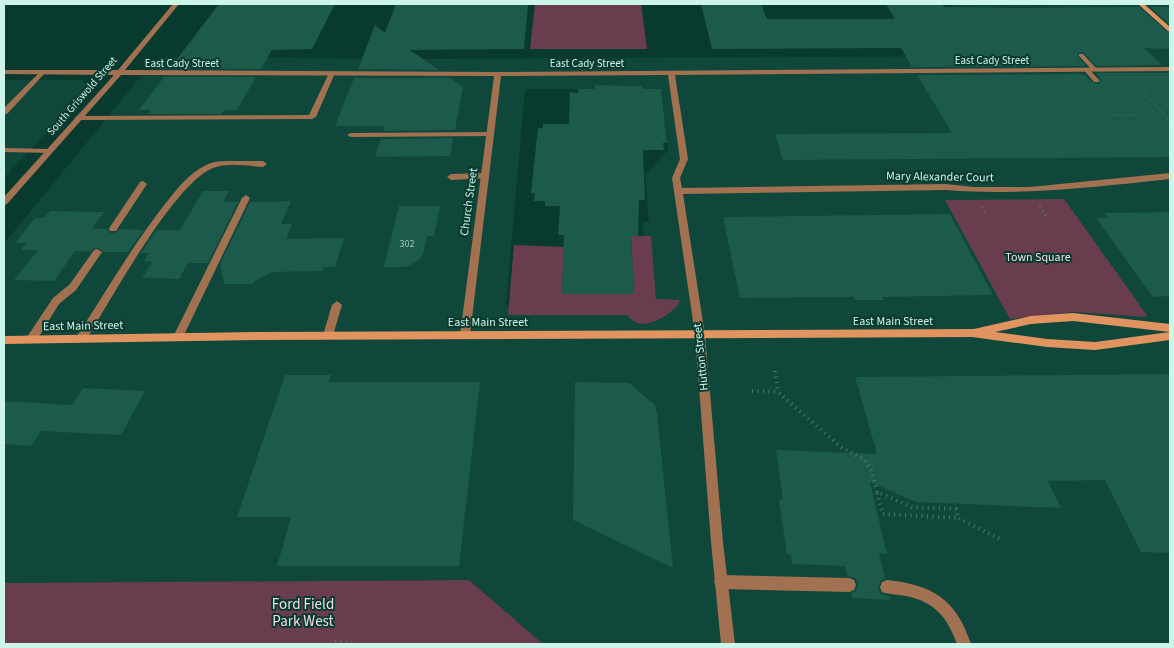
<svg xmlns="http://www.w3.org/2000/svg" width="1174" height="648" font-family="'Source Sans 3',sans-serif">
<rect width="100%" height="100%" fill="#093a2f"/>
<!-- built -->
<g fill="#0f473b" fill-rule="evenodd">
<path d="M949 4H1170V83H1139L1170 117V644H543L469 580 4 583V244L136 82 165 57 404 59 983 56ZM595 85 641 86 642 89H661L668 150 645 175 649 222H642L652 304 506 305 525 89H595Z"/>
<path d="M4 80H82L89 86 4 178Z"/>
</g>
<!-- green -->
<g fill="#693d4e">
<path d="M535 4H641L647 49H530Z"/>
<path d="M1064 199 1139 304 1148 317 1075 312 1010 319 945 200Z"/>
<path d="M631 236H651L656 299 680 300C677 311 656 323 644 324 636 324 631 320 627 315H508L514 245 564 247 562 294H634Z"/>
<path d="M469 580 543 644H4V583Z"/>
</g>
<!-- building -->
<g fill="#1c5a4b">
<path d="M219 4H335L312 49 272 50 261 69 170 68Z"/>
<path d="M396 4H528L524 49 410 50 439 70 358 69 375 25 385 33Z"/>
<path d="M701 4H761L767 19H895L886 4H942L944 7 1020 8 1139 7 1170 34V49L1144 48 1162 65 1096 66 1084 53 1079 52 1078 57 1086 66 912 67 901 48 712 49Z"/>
<path d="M1150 7H1170V25Z"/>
<path d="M1096 73H1170V157L783 160 775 134 952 133 917 75 1084 74 1093 83 1099 84 1101 80Z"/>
<path d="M164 77H256L237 110H224L222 114H148L151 110H139Z"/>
<path d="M354 78H450L463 87 455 130 383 131 385 126H335Z"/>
<path d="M595 85 642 86V89H661L667 143H663L664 150H643L645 200H639L638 236H631L634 294H562L564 235H558L560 206H545V201H534L535 193H531L538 128H543V124H569L570 92 578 93V89H595Z"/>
<path d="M453 138 450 156 375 157 381 139Z"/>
<path d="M203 191H229L223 202H238L208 263H188L179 279 142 278 152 262 144 261 149 253H141L157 230H180Z"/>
<path d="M291 201 281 224H292L286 239 344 238 335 267H324L323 271 272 272 255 281 253 284H224L220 264 250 202Z"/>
<path d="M399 206H440L434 236H427L423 255 415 263 405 267H384Z"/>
<path d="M50 211 104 212 92 229H107L110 233H116L119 229 144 230 128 252H104L96 247 90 252 75 251 54 281 14 280 38 250H21L26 243H15L35 218H44Z"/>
<path d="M1170 212V296L1153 297 1096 218H1108L1104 213Z"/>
<path d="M950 214 993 295 882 297 883 300H855L854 297 740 298 723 217Z"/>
<path d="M1170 374V553L1141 552 1105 480 1048 481 1061 508 916 502 870 482 887 554 879 553 885 579 880 581 878 588 881 594 889 596 890 600 852 598 851 593 856 591 858 584 855 578 847 576 845 566 792 564 791 555 787 554 779 500H783L776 450 877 454 855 377Z"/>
<path d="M285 375H331L329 382H480L459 566H277L291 517H237Z"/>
<path d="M575 382 629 383 655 405 657 414 673 568 573 520Z"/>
<path d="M83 388 145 391 121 435 41 431 31 446 4 444V401L72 405Z"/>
</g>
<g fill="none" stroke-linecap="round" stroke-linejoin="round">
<!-- path-far2 -->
<g stroke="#4a786c" stroke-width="2" stroke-dasharray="0.5 2.5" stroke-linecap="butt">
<path d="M1138 87 1170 121"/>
<path d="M1113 115H1139"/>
</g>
<!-- path-far1 -->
<g stroke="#4a786c" stroke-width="3" stroke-dasharray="1 4" stroke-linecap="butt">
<path d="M1040 206 1046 216"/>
<path d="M982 207 987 215"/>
</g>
<!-- path -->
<g stroke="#4a786c" stroke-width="4" stroke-dasharray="1 4.5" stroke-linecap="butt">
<path d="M775 371 778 392"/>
<path d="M752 391 778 392 842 448 864 459 871 469 877 492 912 507 956 509 958 518 1000 539"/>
<path d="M877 493 883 514 958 518"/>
<path d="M330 644 338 641 352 644"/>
</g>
<!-- lane -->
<g fill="#a27151" fill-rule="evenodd">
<path d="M1079 54H1083L1096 68V70H1092L1079 56Z"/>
<path d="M1084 68H1088L1100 81 1098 82H1094L1083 69Z"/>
<path d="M332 71 335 73 316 117 312 119 78 120 74 118 78 116 309 115 329 73Z"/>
<path d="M40 72 45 73 7 114H4V108Z"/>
<path d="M491 132H494V136L351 137 347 135 351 133Z"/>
<path d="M4 148 49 149 53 151 49 153 4 152Z"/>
<path d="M237 161H263L267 164 263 167C248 166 228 162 213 168 174 183 109 303 85 342H77L76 339 77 336C106 292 132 246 165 204 176 190 189 173 206 165 215 160 227 161 237 161Z"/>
<path d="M485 173 489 176 488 178 451 180 447 177 451 174Z"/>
<path d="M143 181 147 184 116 231H110L109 229 110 227 140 182Z"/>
<path d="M246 195 250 198 183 337 182 340H174L173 337 242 198Z"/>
<path d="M97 249 102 252 76 290 59 304 35 343H27L26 340 27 337 53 298 70 284 94 250Z"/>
<path d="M337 301 342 305 333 335 332 338H324L323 335 332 305Z"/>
<path d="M721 575 849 578 854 580 856 585 854 590 849 592 721 589 716 587 714 582 716 577Z"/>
<path d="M887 580C933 585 956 599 971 644H957C947 617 935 602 906 596 898 594 890 595 882 592L880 587 882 582Z"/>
</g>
<!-- street -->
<path fill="#a27151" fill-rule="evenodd" d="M173 4H179L125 70 498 72 1170 67V71L675 75 688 159 680 178 682 188 946 184 974 187H1030L1170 173V179C1096 187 1021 196 946 190L683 194 705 335 723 542 735 644H721L711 542 695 335 672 178 680 159 668 75 501 76 470 335 469 338H461L460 335 494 76 121 75 7 204 4 205V197L114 75 4 74V70H118Z"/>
<!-- secondary -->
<g fill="#e1945f" fill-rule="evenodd">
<path d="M1138 4H1144L1170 27V32L1168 31Z"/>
<path d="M1073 313 1170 324V340L1095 350 1047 347 972 337 262 340 4 344V336L262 332 974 329 1031 316ZM1073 321 1170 332 1095 342 1047 339 995 332 1031 324Z"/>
</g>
</g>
<g text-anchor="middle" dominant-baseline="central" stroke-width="4" stroke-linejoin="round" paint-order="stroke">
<!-- number labels -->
<g font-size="10" fill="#a1cec2">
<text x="407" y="244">302</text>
</g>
<!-- far-street labels -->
<g font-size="11" fill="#cdf5e9" stroke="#093a2f">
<text x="992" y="60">East Cady Street</text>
<text x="182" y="63">East Cady Street</text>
<text x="587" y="63">East Cady Street</text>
<text transform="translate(82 96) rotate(-49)">South Griswold Street</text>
</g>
<!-- street labels -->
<g font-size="12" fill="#cdf5e9" stroke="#093a2f">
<text transform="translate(940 177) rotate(1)">Mary Alexander Court</text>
<text transform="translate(469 202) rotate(-82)">Church Street</text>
<text x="893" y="321">East Main Street</text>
<text x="488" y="322">East Main Street</text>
<text transform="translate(83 326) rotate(-1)">East Main Street</text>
<text transform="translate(701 357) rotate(-96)">Hutton Street</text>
</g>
<!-- park labels -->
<g font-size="12" fill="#f4dde5" stroke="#093a2f">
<text x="1038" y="257">Town Square</text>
</g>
<!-- near-park labels -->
<g font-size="15" fill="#f4dde5" stroke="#093a2f">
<text x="303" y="604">Ford Field<tspan x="303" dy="17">Park West</tspan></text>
</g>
</g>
<!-- border -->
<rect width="1174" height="648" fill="none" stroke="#cdf5e9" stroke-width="10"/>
</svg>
